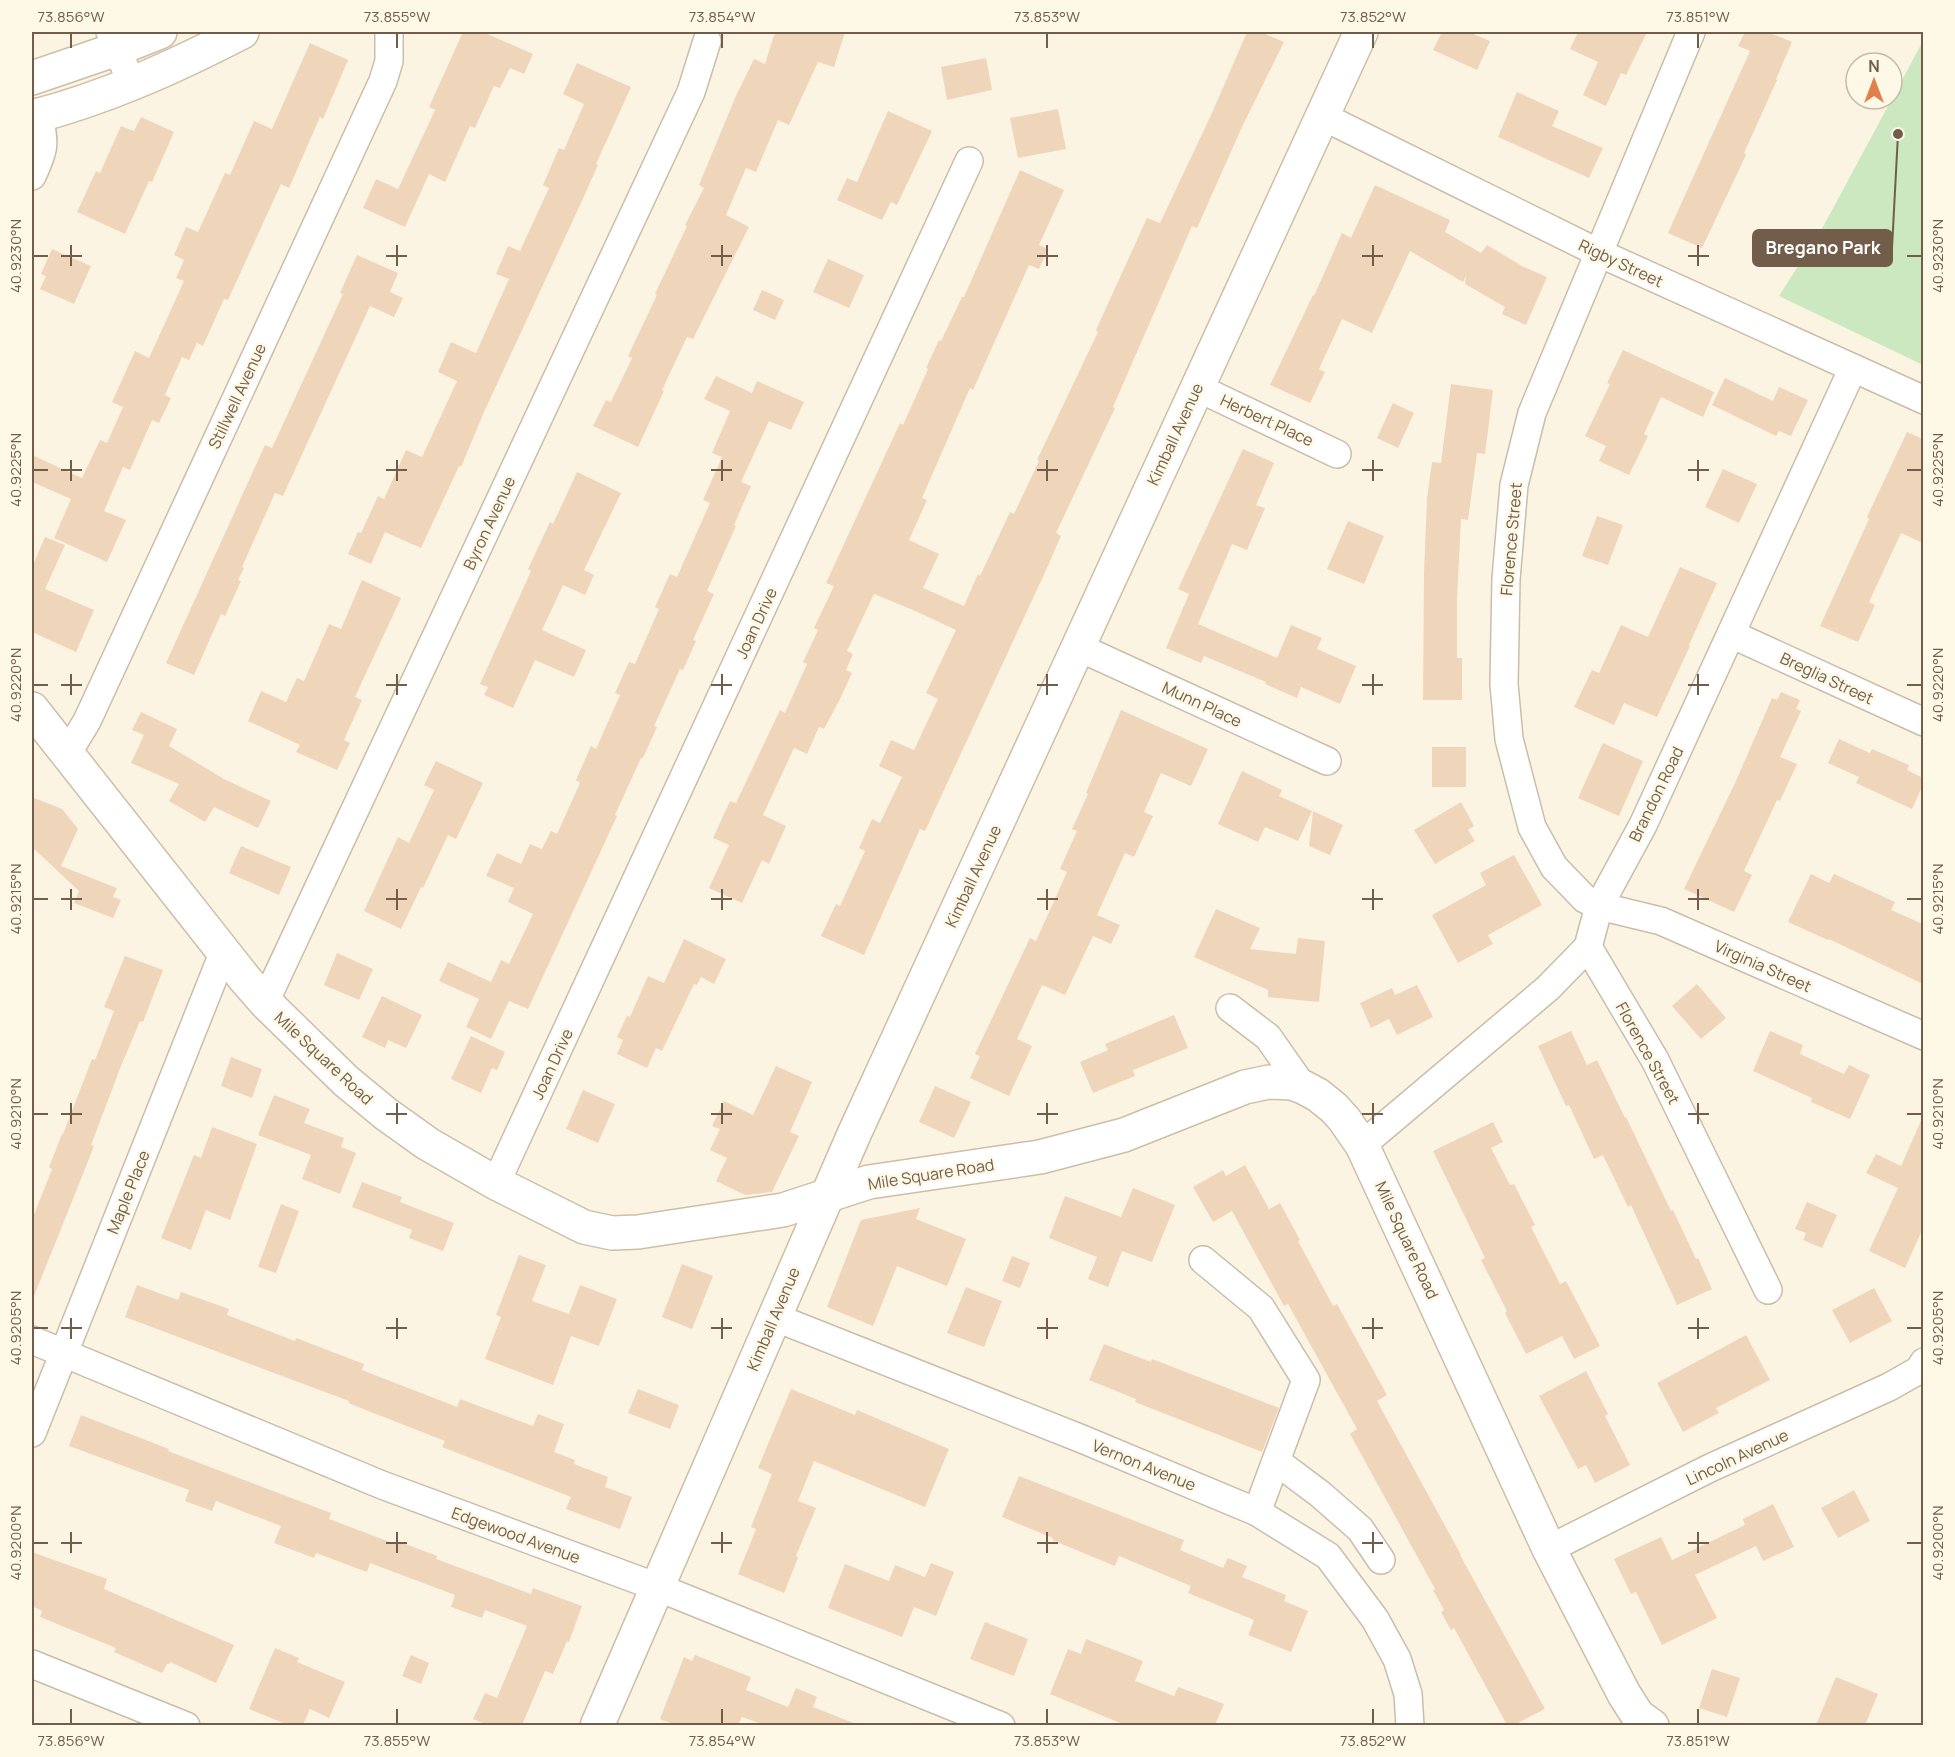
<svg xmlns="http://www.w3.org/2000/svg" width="1955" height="1757" font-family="Manrope,sans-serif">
<rect width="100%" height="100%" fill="#fbf4e2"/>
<!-- green -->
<path fill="#cce8c1" d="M1923 41V365L1779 296 1823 227Z"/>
<!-- building -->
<g fill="#efd6ba">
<path d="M463 32H483L533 54 524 74 510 68 500 88 494 86 475 128 470 126 445 182 429 174 405 227 363 208 376 179 398 189 435 110 429 107Z"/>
<path d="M775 32H845L834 67 818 62 789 125 778 120 756 172 746 168 726 215 749 227 693 339 687 337 662 390 664 391 638 447 593 426 606 400 611 402 632 358 628 356 657 295 655 294 687 226 685 225 704 188 699 185 735 98 754 59 765 64Z"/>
<path d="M1247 32H1261L1284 42 1242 127 1197 228 1192 226 1113 407 1115 408 1056 533 1061 536 1047 568 925 831 920 829 864 955 821 936 836 904 840 906 865 851 859 848 872 819 880 823 902 777 879 766 891 740 914 750 938 699 926 693 956 630 913 610 874 594 847 651 853 654 846 670 852 673 840 699 824 729 819 727 807 754 794 748 763 815 786 826 769 864 762 860 742 903 709 888 729 845 713 838 730 801 736 803 780 710 785 713 807 664 803 662 818 630 814 628 834 586 826 583 900 423 903 425 928 369 926 368 939 340 941 341 962 297H964L1020 170 1064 190 1039 245 1048 249 1039 269 1029 265 973 390 970 388 922 498 927 500 909 540 939 554 923 588 964 606 978 574 980 576 1010 512 1014 514 1039 461 1037 460 1098 332 1096 330 1147 218 1160 223 1212 113Z"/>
<path d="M1442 32H1469L1490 41 1477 70 1433 50Z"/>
<path d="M1578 32H1647L1626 75 1621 73 1606 106 1583 95 1598 62 1570 49Z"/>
<path d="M1745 32H1768L1792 42 1776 79 1777 80 1744 153 1746 155 1702 248 1668 233 1750 51 1738 46Z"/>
<path d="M310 43 348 60 323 119 320 117 289 188 281 184 228 300 224 299 203 346 197 343 189 360 182 357 165 395 171 398 159 423 152 420 130 470 123 467 104 511 126 520 107 562 54 538 71 499 32 482V455L82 478 100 440 107 443 123 407 112 402 135 351 149 358 184 281 176 278 184 260 174 255 186 227 198 232 225 173 230 175 254 121 272 129Z"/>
<path d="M986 58 992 90 947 100 941 67Z"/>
<path d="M577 63 631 87 596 164 598 165 581 203 484 412 461 467 459 466 421 548 385 532 371 564 348 554 358 532 361 533 378 496 384 499 406 450 422 457 457 381 438 372 451 342 476 353 509 279 496 274 508 246 520 251 549 188 543 185 559 148 564 150 584 104 563 94Z"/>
<path d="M1517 92 1559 111 1552 126 1603 148 1589 178 1498 137Z"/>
<path d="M1058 109 1066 149 1018 158 1010 118Z"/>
<path d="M888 111 932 131 897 205 891 202 882 220 837 200 847 178 857 182Z"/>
<path d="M141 117 174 132 152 182 149 181 125 234 77 212 96 171 100 173 121 126 134 131Z"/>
<path d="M1375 185 1450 220 1445 232 1481 253 1487 245 1522 266 1547 277 1526 325 1502 314 1505 307 1465 284 1466 276 1463 282 1410 251 1372 333 1342 319 1319 369 1325 372 1310 403 1270 385 1313 295 1314 296 1342 233 1351 238Z"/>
<path d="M52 249 91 266 74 304 40 289 46 276 41 274Z"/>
<path d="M357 255 398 273 390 292 403 298 394 317 370 306 283 496 275 493 242 567 244 568 238 580 241 581 225 616 221 614 194 675 166 663 265 445 272 448 343 294 340 293Z"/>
<path d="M828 259 864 275 849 308 813 292Z"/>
<path d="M762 290 784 300 775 320 753 310Z"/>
<path d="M1623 350 1714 392 1703 417 1661 397 1644 434 1648 436 1629 475 1599 461 1606 446 1585 436 1610 384 1607 383Z"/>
<path d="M716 376 752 393 757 381 804 402 791 430 769 421 741 482 751 486 734 525 736 526 707 591 714 594 693 640 696 641 683 670 680 669 654 726 657 727 643 758H641L615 815 617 816 528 1009 509 1001 491 1039 466 1027 479 999 439 981 448 962 491 982 501 960 509 964 533 914 508 902 514 888 486 876 497 853 521 864 530 844 542 849 551 831 557 834 580 783 576 780 591 746 596 749 620 695 615 693 629 662 635 664 659 609 655 607 670 574 677 577 710 503 703 500 722 457 712 453 730 411 704 399Z"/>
<path d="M1725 378 1773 401 1779 387 1808 400 1791 436 1779 431 1776 436 1712 405Z"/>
<path d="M1451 384 1493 390 1485 454 1477 453 1468 520 1461 519 1457 599V658H1462V700H1423L1424 573 1427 499 1432 462 1441 463Z"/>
<path d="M1393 403 1414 413 1398 448 1377 438Z"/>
<path d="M1907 432 1923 439V543L1901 533 1869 602 1875 605 1858 642 1820 626 1869 519 1867 517Z"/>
<path d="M1243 449 1274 463 1256 505 1265 508 1247 550 1232 544 1198 624 1277 658 1291 625 1322 638 1317 649 1356 666 1340 704 1301 687 1297 698 1265 684 1266 682 1204 656 1201 663 1166 648 1189 594 1178 589Z"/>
<path d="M1723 469 1757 484 1739 523 1705 507Z"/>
<path d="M577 472 621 493 584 570 594 575 585 595 563 585 542 630 586 650 574 677 535 660 513 708 484 695 488 687 480 684 531 571 528 569 550 522 553 524Z"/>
<path d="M1597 516 1623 525 1608 565 1582 556Z"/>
<path d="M1348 521 1384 536 1364 584 1327 569Z"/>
<path d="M45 537 65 545 45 589 94 610 76 652 32 632V567Z"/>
<path d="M1680 567 1717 583 1689 645 1690 646 1657 717 1624 703 1614 725 1574 707 1592 670 1599 673 1621 625 1648 637Z"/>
<path d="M362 580 401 598 355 697 362 700 344 740 350 743 337 770 296 752 300 745 248 721 261 691 286 702 297 678 304 681 329 624 341 629Z"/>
<path d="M1781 692 1800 700 1796 709 1801 711 1780 757 1797 764 1780 801 1777 800 1744 871 1752 875 1734 912 1684 889 1736 781 1772 698 1777 700Z"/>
<path d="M1121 710 1208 749 1191 786 1161 773 1144 812 1153 816 1134 857 1125 853 1097 915 1120 925 1111 944 1093 936 1065 995 1042 985 1017 1039 1032 1046 1009 1096 970 1078 980 1056 975 1054 1030 938 1036 941 1067 872 1060 869 1077 831 1072 829 1088 794 1086 793Z"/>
<path d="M141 712 177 729 169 746 224 779 271 801 258 828 214 807 205 822 169 801 179 784 131 763 144 735 132 730Z"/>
<path d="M1839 739 1870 753 1872 749 1909 765 1907 770 1923 778V785L1912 809 1856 783 1859 777 1828 763Z"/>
<path d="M1603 743 1643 761 1619 816 1578 798Z"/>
<rect x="1432" y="747" width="34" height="40"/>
<path d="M436 761 483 783 456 839 448 835 423 888 421 887 401 929 364 911 398 837 409 843 434 790 424 785Z"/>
<path d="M1242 771 1282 790 1279 796 1312 811 1298 841 1265 827 1258 842 1218 824Z"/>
<path d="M32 797 62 809 78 829 61 866 117 888 113 897 121 900 113 918 74 903 79 891 32 847Z"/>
<path d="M1461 802 1474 826 1468 830 1475 841 1435 864 1414 830Z"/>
<path d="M1313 811 1343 825 1330 855 1309 846Z"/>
<path d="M241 846 291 867 279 895 229 873Z"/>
<path d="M1514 855 1542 905 1488 935 1493 944 1458 963 1432 915 1486 885 1480 873Z"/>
<path d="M1811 874 1829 883 1834 874 1895 902 1891 910 1923 924V984L1829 939 1828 940 1788 922Z"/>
<path d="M1216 909 1260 928 1250 949 1296 954 1298 938 1325 941 1319 1002 1268 997V990L1194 957Z"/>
<path d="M684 939 726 959 714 984 701 977 697 985 694 984 662 1051 656 1048 647 1068 617 1054 623 1040 617 1037 627 1016 630 1017 648 976 664 983Z"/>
<path d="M337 953 373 969 359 1000 324 985Z"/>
<path d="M125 956 163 970 143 1022 140 1021 121 1066 91 1145 94 1146 79 1184 32 1301V1220L52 1169 49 1167 62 1134H63L92 1059 95 1060 114 1011 104 1007Z"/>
<path d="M1697 984 1726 1018 1701 1039 1672 1006Z"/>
<path d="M1417 985 1433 1017 1397 1035 1389 1019 1371 1028 1360 1003 1392 988 1395 995Z"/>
<path d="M382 996 422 1015 406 1048 388 1040 385 1048 362 1037Z"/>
<path d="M1174 1015 1188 1048 1133 1070 1135 1076 1093 1093 1080 1062 1108 1050 1105 1044Z"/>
<path d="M1571 1031 1587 1065 1597 1060 1625 1118 1626 1117 1671 1211 1673 1210 1696 1259 1698 1258 1712 1289 1677 1305 1631 1205 1628 1207 1603 1155 1594 1159 1569 1105 1566 1106 1538 1046Z"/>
<path d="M1770 1031 1803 1045 1800 1054 1844 1074 1849 1065 1870 1075 1850 1119 1811 1102 1812 1098 1753 1071Z"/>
<path d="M471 1036 505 1052 497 1070 492 1068 481 1093 451 1079Z"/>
<path d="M231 1057 262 1069 252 1098 221 1086Z"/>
<path d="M776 1066 812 1082 790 1132 799 1136 772 1192 745 1195 716 1181 727 1158 710 1150 720 1129 712 1126 724 1101 753 1115Z"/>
<path d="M935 1086 971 1102 954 1138 919 1122Z"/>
<path d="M583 1090 615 1104 598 1143 566 1129Z"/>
<path d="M274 1095 310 1109 304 1123 344 1138 341 1147 356 1153 340 1194 302 1179 311 1155 258 1135Z"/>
<path d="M1923 1116V1228L1905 1268 1869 1251 1898 1188 1866 1173 1876 1154 1901 1166Z"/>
<path d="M1493 1122 1503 1142 1491 1148 1510 1185 1514 1184 1535 1225 1531 1227 1560 1284 1566 1281 1600 1346 1574 1359 1562 1336 1526 1354 1505 1313 1507 1311 1481 1260 1485 1258 1433 1151Z"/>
<path d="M212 1127 257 1144 230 1220 206 1210 191 1250 161 1238 194 1155 201 1158Z"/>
<path d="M1245 1165 1269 1209 1280 1203 1300 1240 1298 1241 1333 1306 1337 1304 1387 1395 1377 1401 1461 1555H1460L1545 1709 1514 1725H1507L1454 1628 1451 1630 1441 1612 1444 1610 1433 1590 1435 1589 1350 1434 1357 1429 1288 1304 1284 1306 1232 1211 1213 1222 1193 1187 1223 1170 1226 1176Z"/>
<path d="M362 1182 402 1197 400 1202 454 1223 443 1251 409 1238 412 1230 352 1207Z"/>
<path d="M1133 1188 1175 1205 1152 1262 1122 1251 1108 1287 1088 1279 1097 1257 1049 1238 1065 1196 1121 1217Z"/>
<path d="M1807 1202 1837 1215 1822 1248 1803 1240 1806 1233 1795 1229Z"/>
<path d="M281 1204 299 1211 276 1273 258 1267Z"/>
<path d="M920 1208 916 1219 966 1239 947 1286 897 1266 873 1326 827 1307 861 1220Z"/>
<path d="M519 1255 546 1265 532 1301 569 1314 580 1285 617 1299 599 1346 571 1336 553 1385 485 1359 501 1317 496 1315Z"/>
<path d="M1012 1256 1030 1263 1020 1288 1002 1281Z"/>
<path d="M682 1264 713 1276 692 1329 662 1317Z"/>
<path d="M137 1285 178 1300 181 1292 229 1309 227 1315 295 1341 296 1338 364 1364 362 1370 457 1407 460 1399 533 1426 538 1414 564 1424 554 1452 575 1460 574 1464 608 1477 605 1487 632 1497 620 1529 566 1509 571 1497 442 1447 445 1441 348 1403 349 1401 125 1317Z"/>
<path d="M966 1287 1002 1301 984 1347 947 1333Z"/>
<path d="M1874 1288 1892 1321 1850 1343 1832 1310Z"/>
<path d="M1746 1335 1770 1380 1716 1408 1719 1413 1683 1432 1657 1383Z"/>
<path d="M1104 1344 1151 1362 1152 1359 1279 1408 1262 1452 1135 1402 1136 1399 1089 1380Z"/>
<path d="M1586 1371 1608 1414 1605 1416 1630 1465 1595 1483 1586 1465 1578 1469 1539 1396Z"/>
<path d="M638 1389 679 1405 670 1429 628 1413Z"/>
<path d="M791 1389 855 1415 857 1410 949 1449 925 1507 814 1461 798 1501 816 1508 796 1556 798 1558 784 1593 738 1574 756 1529 751 1527 772 1474 758 1468Z"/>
<path d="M81 1415 169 1449 168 1451 331 1513 329 1519 398 1545 400 1542 437 1556 436 1559 531 1594 533 1588 582 1606 569 1642 567 1641 553 1674 545 1671 522 1725H488L473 1719 485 1693 497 1698 527 1626 485 1610 482 1618 451 1607 455 1595 370 1563 367 1572 316 1553 314 1558 274 1543 281 1526 216 1501 212 1511 185 1501 189 1490 69 1446Z"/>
<path d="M1019 1476 1184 1540 1180 1550 1223 1568 1228 1558 1247 1566 1242 1577 1286 1595 1284 1601 1308 1611 1291 1652 1248 1635 1254 1620 1188 1593 1191 1586 1119 1556 1115 1566 1052 1540 1053 1538 1002 1517Z"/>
<path d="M1854 1490 1870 1521 1838 1538 1821 1508Z"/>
<path d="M1773 1504 1794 1547 1763 1561 1756 1546 1695 1575 1717 1618 1662 1645 1636 1592 1631 1594 1614 1559 1661 1537 1672 1560 1745 1525 1743 1519Z"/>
<path d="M32 1552 107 1579 104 1589 234 1645 216 1683 170 1662 169 1664H167L162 1673 114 1652 116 1648 40 1617 42 1611 32 1606Z"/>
<path d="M931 1563 954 1572 936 1616 914 1607 902 1637 828 1608 845 1564 889 1581 895 1565 925 1577Z"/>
<path d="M985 1622 1028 1639 1014 1676 970 1659Z"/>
<path d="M1086 1639 1143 1661 1135 1681 1174 1696 1178 1687 1224 1704 1215 1725H1125L1050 1694 1068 1649 1081 1654Z"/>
<path d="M275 1648 299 1658 297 1662 345 1682 329 1718 310 1709 303 1725H288L249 1709Z"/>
<path d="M411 1655 429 1663 421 1684 402 1676Z"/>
<path d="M695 1655 751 1677 746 1690 788 1707 796 1688 817 1697 813 1707 856 1724V1725H764L742 1717 738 1725H676L660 1719 684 1657 692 1661Z"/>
<path d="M1712 1669 1740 1678 1727 1717 1699 1708Z"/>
<path d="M1836 1677 1878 1694 1865 1725H1816Z"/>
</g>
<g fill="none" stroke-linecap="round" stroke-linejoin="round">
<!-- street casing -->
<g stroke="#cbbda9" stroke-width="30">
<g id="street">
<path d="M110 32 132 84"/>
<path d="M1691 32 1532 413 1514 485 1506 579 1504 684 1509 739 1532 827 1554 867 1585 899 1599 906 1661 921 1924 1036"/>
<path d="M1322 116 1599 253 1924 400"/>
<path d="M32 176C45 148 45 145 39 115"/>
<path d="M1196 387 1337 454"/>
<path d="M1731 634 1924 722"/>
<path d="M1078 647 1327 761"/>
<path d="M67 754 87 721 383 81 389 61V32"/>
<path d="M1588 947 1655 1060 1768 1290"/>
<path d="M265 1002 691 92 707 41"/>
<path d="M1230 1008 1268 1037 1303 1087"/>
<path d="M1362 1145 1548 988 1588 947 1599 906 1643 825 1853 368"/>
<path d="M496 1183 969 161"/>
<path d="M1203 1260 1261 1308 1306 1380 1257 1512"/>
<path d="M774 1317 1082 1439 1257 1512 1328 1556 1375 1619 1397 1659 1408 1694 1410 1726"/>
<path d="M32 1340 382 1485 657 1587 1001 1726"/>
<path d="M32 1433 224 951"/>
<path d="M1276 1461 1320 1494 1360 1529 1381 1560"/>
<path d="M1549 1549 1710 1468 1889 1387 1919 1370 1924 1362"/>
<path d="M32 1664 186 1726"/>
</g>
</g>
<!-- secondary casing -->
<g stroke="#cebea7" stroke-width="36">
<g id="secondary">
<path d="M32 78 117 49 160 32"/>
<path d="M32 117C106 98 174 67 242 32"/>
<path d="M32 709 245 979 265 1002 346 1081 386 1114 428 1144 496 1183 584 1227 612 1233 638 1232 783 1210 869 1182 1040 1157 1124 1135 1245 1087 1269 1082 1292 1083 1303 1087 1318 1095 1334 1108 1344 1119 1362 1145 1549 1549 1624 1694 1638 1716 1652 1726"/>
<path d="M597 1726 855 1132 1361 32"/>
</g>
</g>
<!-- street -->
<use href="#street" stroke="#fff" stroke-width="27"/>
<!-- secondary -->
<use href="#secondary" stroke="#fff" stroke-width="33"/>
</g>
<!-- ticks -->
<path fill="none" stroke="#715d4a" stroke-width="2" d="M71 33V48M397 33V48M722 33V48M1047 33V48M1373 33V48M1698 33V48M71 245V266M397 245V266M722 245V266M1047 245V266M1373 245V266M1698 245V266M33 256H48M61 256H82M386 256H407M711 256H732M1037 256H1058M1362 256H1383M1688 256H1709M1907 256H1922M71 460V481M397 460V481M722 460V481M1047 460V481M1373 460V481M1698 460V481M33 470H48M61 470H82M386 470H407M711 470H732M1037 470H1058M1362 470H1383M1688 470H1709M1907 470H1922M71 674V695M397 674V695M722 674V695M1047 674V695M1373 674V695M1698 674V695M33 685H48M61 685H82M386 685H407M711 685H732M1037 685H1058M1362 685H1383M1688 685H1709M1907 685H1922M71 889V910M397 889V910M722 889V910M1047 889V910M1373 889V910M1698 889V910M33 899H48M61 899H82M386 899H407M711 899H732M1037 899H1058M1362 899H1383M1688 899H1709M1907 899H1922M71 1103V1124M397 1103V1124M722 1103V1124M1047 1103V1124M1373 1103V1124M1698 1103V1124M33 1114H48M61 1114H82M386 1114H407M711 1114H732M1037 1114H1058M1362 1114H1383M1688 1114H1709M1907 1114H1922M71 1318V1339M397 1318V1339M722 1318V1339M1047 1318V1339M1373 1318V1339M1698 1318V1339M33 1328H48M61 1328H82M386 1328H407M711 1328H732M1037 1328H1058M1362 1328H1383M1688 1328H1709M1907 1328H1922M71 1532V1553M397 1532V1553M722 1532V1553M1047 1532V1553M1373 1532V1553M1698 1532V1553M33 1543H48M61 1543H82M386 1543H407M711 1543H732M1037 1543H1058M1362 1543H1383M1688 1543H1709M1907 1543H1922M71 1709V1724M397 1709V1724M722 1709V1724M1047 1709V1724M1373 1709V1724M1698 1709V1724"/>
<g text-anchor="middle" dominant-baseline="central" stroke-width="5" stroke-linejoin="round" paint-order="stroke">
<!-- street labels -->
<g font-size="16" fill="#715d4a" stroke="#fef8e7">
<text transform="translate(1621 263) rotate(25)">Rigby Street</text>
<text transform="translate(237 396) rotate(-65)">Stillwell Avenue</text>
<text transform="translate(1267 420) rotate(25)">Herbert Place</text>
<text transform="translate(1175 434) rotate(-65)">Kimball Avenue</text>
<text transform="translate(489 523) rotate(-65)">Byron Avenue</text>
<text transform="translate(1511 539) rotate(-85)">Florence Street</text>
<text transform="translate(756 623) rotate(-65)">Joan Drive</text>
<text transform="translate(1827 678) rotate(25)">Breglia Street</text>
<text transform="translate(1202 704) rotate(25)">Munn Place</text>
<text transform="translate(1656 794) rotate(-64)">Brandon Road</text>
<text transform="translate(973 876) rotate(-65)">Kimball Avenue</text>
<text transform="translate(1763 966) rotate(24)">Virginia Street</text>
<text transform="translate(1648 1053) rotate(61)">Florence Street</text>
<text transform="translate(324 1058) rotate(43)">Mile Square Road</text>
<text transform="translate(552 1064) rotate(-65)">Joan Drive</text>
<text transform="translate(931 1174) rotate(-9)">Mile Square Road</text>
<text transform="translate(128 1192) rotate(-68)">Maple Place</text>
<text transform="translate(1407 1240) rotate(65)">Mile Square Road</text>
<text transform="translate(773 1319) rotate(-67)">Kimball Avenue</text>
<text transform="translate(1737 1457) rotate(-25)">Lincoln Avenue</text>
<text transform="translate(1144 1465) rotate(22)">Vernon Avenue</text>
<text transform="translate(516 1535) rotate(20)">Edgewood Avenue</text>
</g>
</g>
<!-- callouts -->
<path fill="none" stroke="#715d4a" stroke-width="2" d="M1898 134L1892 248"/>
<circle fill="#715d4a" stroke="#fef8e7" stroke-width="2" cx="1898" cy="134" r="6"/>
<rect fill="#715d4a" stroke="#715d4a" stroke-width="2" x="1753" y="230" width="139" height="36" rx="6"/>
<g font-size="18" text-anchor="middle" font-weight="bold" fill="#fff">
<text x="1823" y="254">Bregano Park</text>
</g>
<!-- border -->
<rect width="1955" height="1757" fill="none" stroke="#fef8e7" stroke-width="66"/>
<!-- north arrow -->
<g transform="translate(1874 81)"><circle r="28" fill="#fef8e7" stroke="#c6baa8" stroke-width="1.5"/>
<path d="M0-4.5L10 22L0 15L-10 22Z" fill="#e1804b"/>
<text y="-9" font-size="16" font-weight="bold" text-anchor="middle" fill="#715d4a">N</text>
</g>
<rect x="33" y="33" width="1889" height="1691" fill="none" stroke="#715d4a" stroke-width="2"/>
<g font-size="15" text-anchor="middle" fill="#715d4a">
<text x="71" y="22">73.856°W</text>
<text x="397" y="22">73.855°W</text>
<text x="722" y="22">73.854°W</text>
<text x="1047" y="22">73.853°W</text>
<text x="1373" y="22">73.852°W</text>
<text x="1698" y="22">73.851°W</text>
<text transform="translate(16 256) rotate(-90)" y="5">40.9230°N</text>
<text transform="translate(1938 256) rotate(-90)" y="5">40.9230°N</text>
<text transform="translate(16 470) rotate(-90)" y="5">40.9225°N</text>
<text transform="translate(1938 470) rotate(-90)" y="5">40.9225°N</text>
<text transform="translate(16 685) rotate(-90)" y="5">40.9220°N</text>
<text transform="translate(1938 685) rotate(-90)" y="5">40.9220°N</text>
<text transform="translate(16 899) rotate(-90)" y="5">40.9215°N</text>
<text transform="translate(1938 899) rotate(-90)" y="5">40.9215°N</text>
<text transform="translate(16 1114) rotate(-90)" y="5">40.9210°N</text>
<text transform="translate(1938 1114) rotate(-90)" y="5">40.9210°N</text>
<text transform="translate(16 1328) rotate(-90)" y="5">40.9205°N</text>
<text transform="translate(1938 1328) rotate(-90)" y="5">40.9205°N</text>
<text transform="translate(16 1543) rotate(-90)" y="5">40.9200°N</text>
<text transform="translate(1938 1543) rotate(-90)" y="5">40.9200°N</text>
<text x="71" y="1746">73.856°W</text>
<text x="397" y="1746">73.855°W</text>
<text x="722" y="1746">73.854°W</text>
<text x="1047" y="1746">73.853°W</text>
<text x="1373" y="1746">73.852°W</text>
<text x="1698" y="1746">73.851°W</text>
</g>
</svg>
